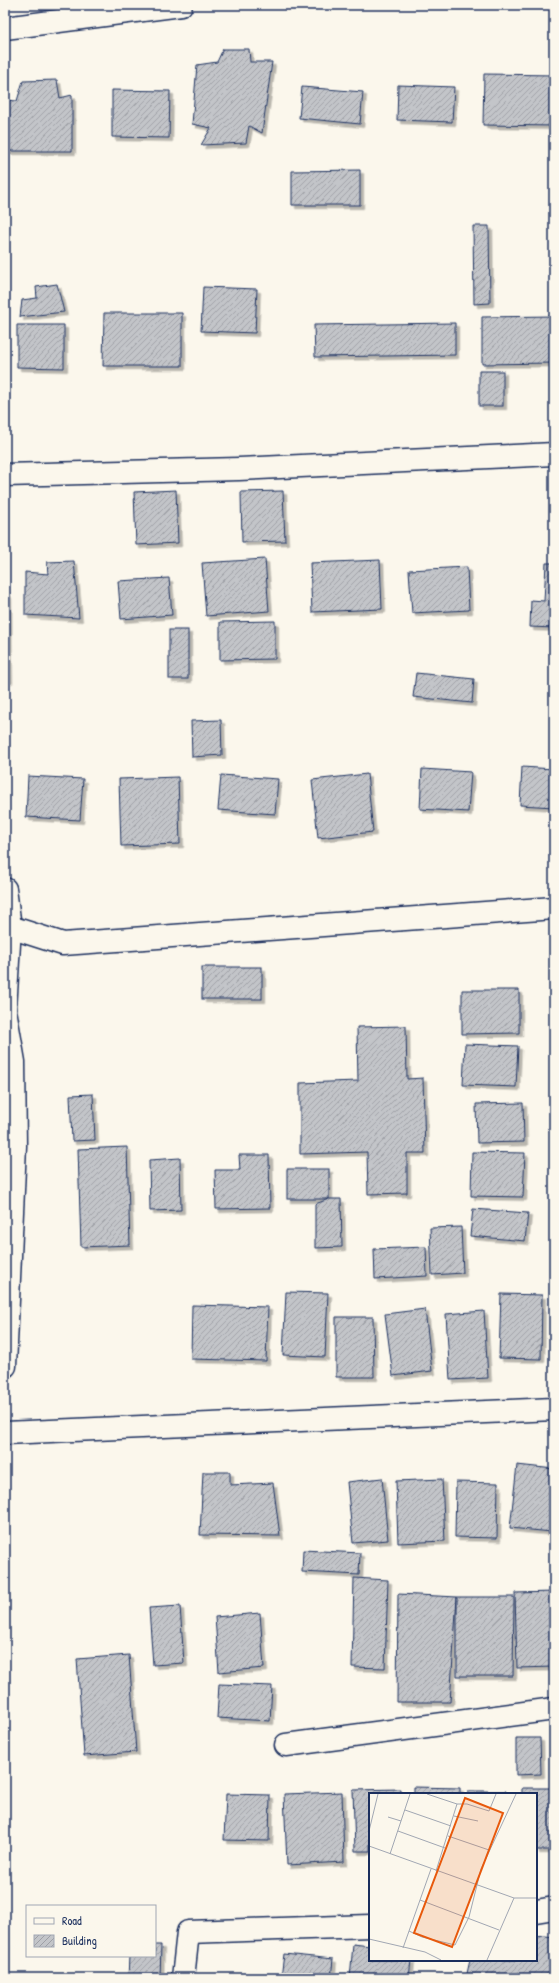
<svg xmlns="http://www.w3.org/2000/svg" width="559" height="1983" font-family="'Patrick Hand',sans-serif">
<defs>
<pattern id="building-hatch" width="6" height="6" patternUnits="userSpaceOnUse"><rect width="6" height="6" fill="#c3c5c9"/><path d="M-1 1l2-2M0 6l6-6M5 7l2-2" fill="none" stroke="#9ea0a6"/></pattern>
<filter id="shadow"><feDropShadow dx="3.5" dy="3.5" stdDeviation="0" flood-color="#0004"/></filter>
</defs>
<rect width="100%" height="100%" fill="#fbf7ec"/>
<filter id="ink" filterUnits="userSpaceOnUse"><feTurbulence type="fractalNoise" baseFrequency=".025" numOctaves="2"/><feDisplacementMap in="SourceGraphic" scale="8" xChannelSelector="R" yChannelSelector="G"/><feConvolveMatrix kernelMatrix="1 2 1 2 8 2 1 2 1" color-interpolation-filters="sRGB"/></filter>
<g filter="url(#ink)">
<!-- building -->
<g fill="url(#building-hatch)" stroke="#1b2f5e" filter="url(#shadow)">
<path d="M223 49H249L250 62H272L262 133 249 126 246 143 201 145 211 128 192 124 197 65 217 62Z"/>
<path d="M484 74 554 75V126L483 125Z"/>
<path d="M57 80 60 98 72 95V151H5V100L17 101 23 81Z"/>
<path d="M398 85 454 87 452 122 397 120Z"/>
<path d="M302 87 363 92 360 124 299 118Z"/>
<path d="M112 90 170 91 169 138 112 137Z"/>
<path d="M360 170V205H292V171Z"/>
<path d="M473 226H489L490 303 474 304Z"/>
<path d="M57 284 64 312 20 317 22 300 37 298 36 287Z"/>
<path d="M203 287 257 289 255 333 201 331Z"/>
<path d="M104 313H182V366H103Z"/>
<path d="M554 316V363L482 364V317Z"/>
<path d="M455 323V355L315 357 314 325Z"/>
<path d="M17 325H64V368L17 367Z"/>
<rect x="479" y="371" width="24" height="35"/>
<path d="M176 490 178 543 136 545 134 492Z"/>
<path d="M283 491 285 541 242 542 241 492Z"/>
<path d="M265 559 269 611 206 616 202 563Z"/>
<path d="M380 560 382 609 312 612 310 563Z"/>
<path d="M74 561 79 618 25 615V572L48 574 47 562Z"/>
<path d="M546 563H554V628L530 627 531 600 544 601Z"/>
<path d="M467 567 469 610 412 613 409 570Z"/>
<path d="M169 578 172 615 121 619 118 581Z"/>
<path d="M5 588 8 595 9 680H5Z"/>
<path d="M275 621V659L220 660V622Z"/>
<rect x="169" y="630" width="19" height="49"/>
<path d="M416 673 474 679 472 703 413 697Z"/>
<path d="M221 720 222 755 192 757 191 721Z"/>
<path d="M522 767 554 769V807L520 805Z"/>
<path d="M422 769 471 772 468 812 420 809Z"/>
<path d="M367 774 373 832 318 838 312 780Z"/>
<path d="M221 775 278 779 275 814 218 810Z"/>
<path d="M28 776 83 779 80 820 26 817Z"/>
<path d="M178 777 180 844 121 846 119 779Z"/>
<rect x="202" y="967" width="60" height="32"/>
<path d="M462 990H519V1033L462 1034Z"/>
<path d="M406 1026 407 1079 423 1078 425 1153H407V1193L368 1194 367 1152 300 1154V1083L358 1081 357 1027Z"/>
<path d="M465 1044 518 1046 516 1087 463 1085Z"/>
<path d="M93 1094 95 1140 72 1141 70 1095Z"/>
<path d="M523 1103 524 1142 477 1143 476 1104Z"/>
<path d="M127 1147 130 1245 81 1247 78 1149Z"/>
<path d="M472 1152 525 1153 523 1197 471 1196Z"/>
<path d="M239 1155H269L270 1208 216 1209 215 1170H240Z"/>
<path d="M180 1158 181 1210 150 1211 149 1160Z"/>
<rect x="287" y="1169" width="42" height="30"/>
<path d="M329 1199H341L342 1247 315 1248V1204Z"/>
<path d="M473 1209 528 1213 525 1241 470 1236Z"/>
<path d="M461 1227 463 1273 432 1275 430 1228Z"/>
<path d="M426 1247 427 1276 375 1279 374 1249Z"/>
<path d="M286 1292 328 1293 325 1357 283 1355Z"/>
<path d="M501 1294 542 1295 541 1359 499 1358Z"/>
<path d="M192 1305 268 1307 266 1361 191 1359Z"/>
<path d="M425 1309 432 1371 393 1376 385 1314Z"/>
<path d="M484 1311 488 1378 450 1380 446 1314Z"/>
<path d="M336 1317H373L374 1377H336Z"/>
<path d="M517 1465 554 1469 552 1532 510 1528Z"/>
<path d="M203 1472H230V1485L273 1483 280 1536 200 1535Z"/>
<path d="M382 1478 388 1540 353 1543 347 1482Z"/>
<path d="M442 1479 445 1541 398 1543 396 1481Z"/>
<path d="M456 1482 498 1483 497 1538 455 1537Z"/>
<path d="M303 1550 360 1553 359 1575 302 1572Z"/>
<path d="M354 1578 388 1580 385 1668 352 1667Z"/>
<path d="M554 1592V1667L517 1668 515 1593Z"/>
<path d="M398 1594 457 1597 450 1702H397Z"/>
<path d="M457 1597H514L513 1676H457Z"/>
<path d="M180 1606 184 1663 153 1665 149 1608Z"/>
<path d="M260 1613 264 1668 219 1672 215 1617Z"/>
<path d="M129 1655 136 1752 84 1756 77 1659Z"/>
<path d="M219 1684 272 1686 270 1721 217 1718Z"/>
<path d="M516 1738H540L541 1774 516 1775Z"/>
<path d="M414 1787 460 1788V1794H414Z"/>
<path d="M522 1788H554V1850H536V1794H522Z"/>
<path d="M400 1789V1794H370V1851H355L353 1790Z"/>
<path d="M468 1791H506L505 1794H468Z"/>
<path d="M342 1792 344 1862 287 1865 284 1794Z"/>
<path d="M226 1794 270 1795 269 1841 224 1840Z"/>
<path d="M545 1936 554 1937V1978H466L470 1960H536V1937Z"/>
<path d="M353 1944 370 1946V1960H411L409 1978H350Z"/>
<path d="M155 1945H161L160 1978H128L129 1956H155Z"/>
<path d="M284 1954 333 1959 331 1978H281Z"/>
</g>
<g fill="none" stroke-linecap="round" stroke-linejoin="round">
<!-- minor casing -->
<g stroke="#1b2f5e" stroke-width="25">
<g id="minor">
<path d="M5 28 181 5"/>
<path d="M5 475 239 469 554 454"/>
<path d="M5 889 10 927 5 1010 14 1062 15 1146 5 1366"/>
<path d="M5 927H10L63 944 554 908"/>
<path d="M5 1433 554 1409"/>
<path d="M286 1745 554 1709"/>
<path d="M536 1911 554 1908"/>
<path d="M183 1978 188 1932 370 1926"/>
</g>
</g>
<!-- minor -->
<use href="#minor" stroke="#fbf7ec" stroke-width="22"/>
</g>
</g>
<!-- overview -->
<g transform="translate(369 1793)">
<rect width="168" height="168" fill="#fbf7ec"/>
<path fill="none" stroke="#a1a7b3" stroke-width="1" d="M58 1 88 11H98L120 18 127 1M36 17 82 33M85 23 109 28M19 24 32 28M0 38 9 1M29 38 76 55M79 43 120 57M0 53 145 105H168M21 61 41 1M67 78 88 11M51 107 130 137M40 138 53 144 86 152 100 124 112 76 147 1M0 146 56 159 72 167M34 155 62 76M118 167 145 105"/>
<path fill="#e8590c" fill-opacity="0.15" stroke="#e8590c" stroke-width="2" d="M96 5 134 20 83 154 45 140Z"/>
<rect width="168" height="168" fill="none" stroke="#1b2f5e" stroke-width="2"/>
</g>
<!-- margin -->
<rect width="559" height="1983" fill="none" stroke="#fbf7ec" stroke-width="20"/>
<rect x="10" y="10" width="539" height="1963" fill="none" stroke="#1b2f5e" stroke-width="1.5" filter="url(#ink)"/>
<!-- legend -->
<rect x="26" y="1905" width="130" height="52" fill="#fbf7ec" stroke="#a1a7b3"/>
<rect x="34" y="1918" width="20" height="6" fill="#fbf7ec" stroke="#a1a7b3"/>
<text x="62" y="1925" font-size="12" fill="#1b2f5e">Road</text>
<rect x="34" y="1935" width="20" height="12" fill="url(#building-hatch)" stroke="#a1a7b3"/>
<text x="62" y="1945" font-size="12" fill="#1b2f5e">Building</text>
</svg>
